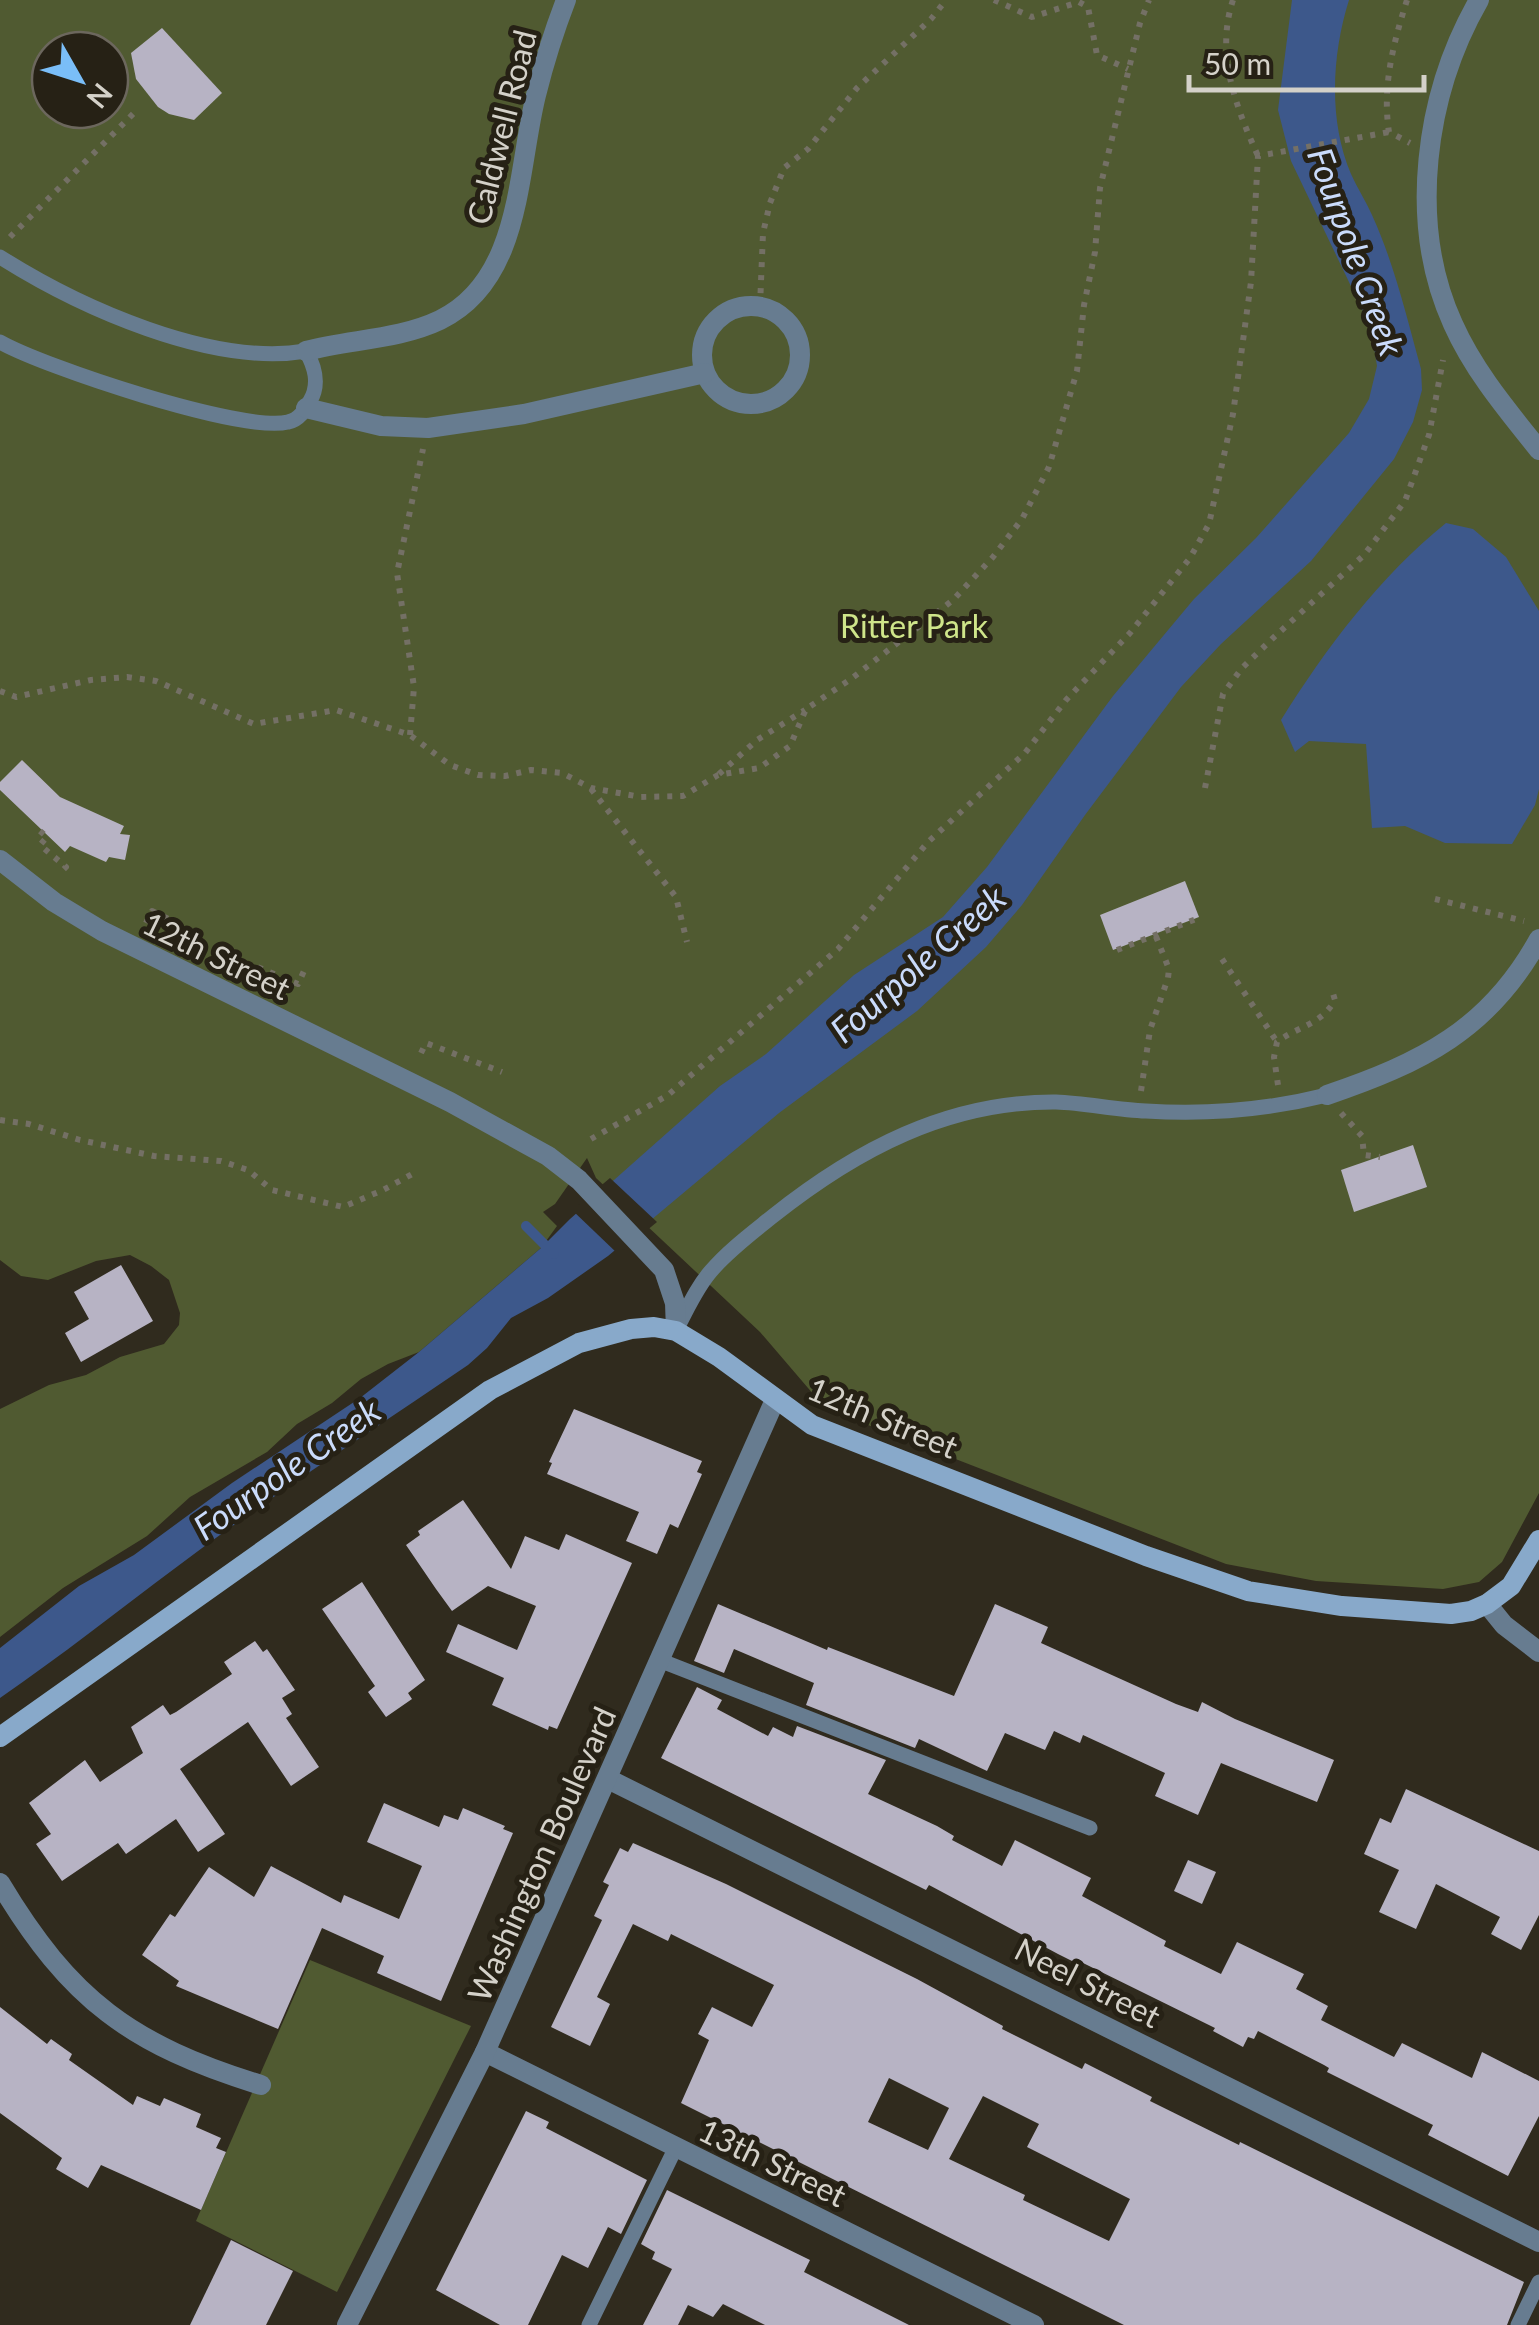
<svg xmlns="http://www.w3.org/2000/svg" width="1539" height="2325" font-family="Lato,sans-serif">
<rect width="100%" height="100%" fill="#302b1e"/>
<!-- green -->
<g fill="#505a31" fill-rule="evenodd">
<path d="M0 0H1539V1493L1502 1562 1479 1582 1443 1589 1316 1581 1226 1564 837 1413 814 1395 760 1332 596 1178 587 1158 555 1204 543 1212 557 1226 541 1248 419 1352 388 1364 361 1379 332 1403 297 1424 267 1452 190 1497 147 1536 63 1588 0 1637V1409L49 1385 86 1375 120 1357 164 1344 179 1325 180 1313 169 1280 151 1266 130 1255 96 1261 48 1280 21 1276 0 1260ZM50 50H110V110H50Z"/>
<path d="M310 1960 471 2026 337 2292 196 2221Z"/>
</g>
<!-- water -->
<g fill="#3d588b">
<path d="M1292 0H1349C1332 54 1328 120 1351 174 1357 188 1366 201 1372 215 1394 263 1407 318 1421 369L1422 390 1413 422 1394 459 1311 561 1221 644 1181 687 1085 815 1022 905 986 947 917 1011 779 1113 608 1256 548 1298 511 1318 487 1348 468 1365C371 1431 272 1495 178 1566 119 1610 61 1656 0 1698V1648L79 1586 134 1555 232 1483 360 1398 419 1352 541 1248 570 1219 720 1086 766 1054 854 975 943 917 987 867 1113 696 1194 599 1256 538 1349 433 1369 399 1377 366 1371 328 1291 161 1278 110Z"/>
<path d="M1446 523 1473 529 1506 557 1539 611V789L1535 805 1512 844 1445 843 1405 826 1372 828 1366 744 1309 741 1295 752 1281 720C1326 648 1380 576 1446 523Z"/>
</g>
<!-- pier -->
<path fill="#302b1e" d="M610 1178 657 1222 618 1254 572 1210Z"/>
<g fill="none" stroke-linecap="round" stroke-linejoin="round">
<!-- stream -->
<path stroke="#3d588b" stroke-width="10" d="M526 1226 554 1254"/>
</g>
<!-- building -->
<g fill="#b7b3c4" fill-rule="evenodd">
<path d="M162 28 222 93 194 120 169 114 158 107 136 79 131 53Z"/>
<path d="M22 760 60 797 124 826 120 834 130 835 125 860 109 857 106 862 70 846 65 852 0 790V782Z"/>
<path d="M1185 881 1199 917 1113 950 1100 915Z"/>
<path d="M1413 1145 1427 1187 1354 1212 1341 1170Z"/>
<path d="M121 1265 153 1321 81 1362 65 1333 89 1319 74 1292Z"/>
<path d="M574 1409 702 1461 697 1472 702 1474 678 1528 670 1524 657 1554 626 1541 639 1512 547 1474 552 1463 549 1462Z"/>
<path d="M463 1500 511 1569 525 1536 559 1550 566 1534 632 1563 557 1729 549 1726 548 1730 492 1705 504 1678 446 1652 458 1624 517 1650 536 1606 488 1586 452 1611 436 1589 406 1545 420 1535 418 1531Z"/>
<path d="M362 1582 425 1680 408 1693 412 1699 386 1717 368 1692 375 1686 322 1609Z"/>
<path d="M718 1604 827 1650 828 1647 954 1696 995 1604 1048 1627 1041 1643 1176 1704 1198 1712 1202 1702 1235 1719 1334 1760 1317 1802 1221 1763 1198 1815 1155 1796 1165 1773 1083 1735 1080 1743 1054 1731 1045 1750 1005 1733 987 1771 919 1739 915 1748 806 1705 814 1683 734 1649 724 1673 694 1661Z"/>
<path d="M255 1641 263 1652 267 1649 295 1690 282 1698 292 1714 286 1718 319 1767 291 1786 248 1722 180 1769 225 1834 198 1852 176 1819 126 1854 118 1843 62 1881 36 1844 51 1834 29 1803 85 1760 100 1782 143 1753 131 1727 163 1705 170 1715 176 1712 232 1674 224 1662Z"/>
<path d="M697 1687 722 1700 717 1709 768 1736 773 1727 793 1737 797 1726 886 1760 868 1794 937 1826 954 1836 952 1840 1002 1866 1015 1840 1091 1878 1082 1896 1166 1941 1164 1946 1221 1974 1237 1942 1304 1974 1296 1989 1328 2006 1321 2020 1394 2057 1402 2043 1472 2078 1482 2052 1539 2081V2116L1508 2176 1428 2135 1433 2125 1327 2072 1329 2068 1324 2065 1258 2031 1254 2039 1248 2037 1243 2047 1213 2031 1215 2028 1081 1962 1080 1965 1058 1954 929 1885 926 1890 661 1758Z"/>
<path d="M1406 1789 1539 1851V1915L1521 1950 1491 1934 1500 1917 1436 1884 1416 1929 1379 1912 1399 1870 1364 1854 1380 1818 1391 1823Z"/>
<path d="M384 1803 439 1827 444 1815 458 1820 463 1808 505 1826 503 1829 513 1833 441 2001 377 1973 384 1956 322 1928 278 2029 176 1986 179 1981 142 1955 170 1914 175 1917 209 1867 254 1897 271 1866 341 1903 344 1895 399 1919 422 1866 367 1842Z"/>
<path d="M633 1843 726 1884 917 1979 1003 2026 1002 2029 1082 2069 1085 2063 1152 2097 1150 2101 1239 2145 1240 2142 1524 2282 1507 2325H1124L681 2103 709 2040 698 2034 712 2007 752 2027 774 1985 681 1939 671 1934 668 1941 633 1924 597 1997 610 2004 590 2046 551 2027 602 1920 594 1916 609 1885 603 1882 620 1848 628 1852ZM889 2078 949 2108 928 2150 868 2122ZM983 2096 1039 2124 1027 2147 1130 2199 1109 2241 1023 2200 1025 2195 949 2159Z"/>
<path d="M1188 1860 1216 1872 1202 1904 1174 1891Z"/>
<path d="M0 2007 47 2044 51 2039 72 2054 69 2060 133 2105 137 2096 160 2106 164 2098 201 2114 196 2127 221 2138 216 2148 226 2152 201 2210 101 2165 88 2188 56 2169 62 2158 0 2113Z"/>
<path d="M526 2111 549 2122 546 2128 647 2180 621 2234 608 2227 588 2268 562 2255 528 2325H500L436 2290Z"/>
<path d="M667 2190 810 2260 804 2272 909 2325H765L723 2304 713 2317 688 2305 678 2325H643L672 2269 652 2259 655 2252 641 2244Z"/>
<path d="M231 2240 293 2271 266 2325H190Z"/>
</g>
<g fill="none" stroke-linecap="round" stroke-linejoin="round">
<!-- path -->
<g stroke="#747065" stroke-width="6" stroke-dasharray="5 8" stroke-linecap="butt">
<path d="M994 0 1032 17 1079 2 1088 7 1097 55 1128 69"/>
<path d="M1233 0C1215 54 1236 107 1258 156"/>
<path d="M1407 0C1393 44 1382 87 1389 132L1410 143"/>
<path d="M10 237 134 113"/>
<path d="M760 306 763 233 770 203 784 168 808 149 857 88 931 19 946 0"/>
<path d="M0 691 16 697 91 680 127 677 156 681 254 724 336 710 410 735 450 765 478 775 505 776 531 770 562 773 591 788 641 797 683 796 718 775 759 768 790 746 806 709 851 679 953 600 993 557 1022 519 1049 467 1077 371 1084 305 1095 252 1100 188 1140 23 1149 0"/>
<path d="M410 735 414 687 397 573 423 449"/>
<path d="M719 774 757 740 805 710"/>
<path d="M1205 788 1223 694 1242 668 1272 639 1364 555 1405 501 1429 435 1443 360"/>
<path d="M591 789 676 897 687 942"/>
<path d="M40 831 47 837 40 845 66 867 59 874"/>
<path d="M1435 899 1524 921"/>
<path d="M146 923 152 911 175 922"/>
<path d="M1117 950 1196 919"/>
<path d="M1222 959 1277 1042"/>
<path d="M247 972 255 966 298 984 304 971"/>
<path d="M421 1053 426 1043 502 1072"/>
<path d="M1278 1085 1274 1057 1277 1042C1298 1026 1321 1025 1335 1000L1331 987"/>
<path d="M1141 1091 1150 1030 1168 978 1169 969 1155 934"/>
<path d="M1341 1113 1362 1136 1364 1155 1380 1157"/>
<path d="M0 1120 29 1124 80 1140 154 1156 221 1161 248 1170 272 1190 343 1207 383 1190 416 1172"/>
<path d="M591 1139 668 1095 838 949 928 842 1025 753 1066 700 1130 633 1190 558 1209 524 1233 414 1251 282 1258 156 1389 132"/>
</g>
<!-- lane -->
<g stroke="#677c90" stroke-width="15">
<path d="M0 257C79 307 211 367 306 351 315 367 320 384 310 401 305 410 299 420 288 422 242 433 44 367 0 342"/>
<path d="M676 1330C687 1310 696 1288 711 1271 729 1250 752 1233 773 1216 856 1150 948 1101 1056 1102 1086 1103 1116 1110 1146 1111 1208 1115 1267 1110 1327 1095"/>
<path d="M659 1660 1090 1828"/>
<path d="M589 2325 676 2147"/>
<path d="M1518 2325 1539 2282"/>
</g>
<!-- street -->
<g stroke="#677c90" stroke-width="20">
<path d="M1479 0C1425 94 1407 223 1453 324 1474 371 1507 410 1539 450"/>
<circle cx="751" cy="355" r="49"/>
<path d="M306 351C350 339 398 340 440 320 522 280 517 171 536 95 544 63 554 31 566 0"/>
<path d="M306 408 381 426 428 428 524 414 705 373"/>
<path d="M0 860 54 902 102 931 450 1102 548 1156 579 1180 664 1270 675 1303 676 1331"/>
<path d="M1327 1095C1421 1063 1489 1030 1539 939"/>
<path d="M1487 1604 1504 1625 1539 1652"/>
<path d="M608 1779 1539 2242"/>
<path d="M0 1883C70 2000 131 2045 261 2085"/>
<path d="M485 2052 1034 2325"/>
<path d="M347 2325 485 2052 775 1400"/>
</g>
<!-- secondary -->
<path stroke="#88a9ca" stroke-width="20" d="M0 1737 490 1390 579 1343 631 1329 654 1327 676 1331 719 1357 812 1425 1146 1556 1248 1591 1342 1606 1451 1614 1471 1611 1487 1604 1511 1586 1539 1540"/>
</g>
<g text-anchor="middle" dominant-baseline="central" stroke-width="10" stroke-linejoin="round" paint-order="stroke">
<!-- street labels -->
<g font-size="32" fill="#d4d1c9" stroke="#262115">
<text transform="translate(501 127) rotate(-76)">Caldwell Road</text>
<text transform="translate(217 955) rotate(26)">12th Street</text>
<text transform="translate(883 1417) rotate(23)">12th Street</text>
<text transform="translate(541 1854) rotate(-66)">Washington Boulevard</text>
<text transform="translate(1088 1982) rotate(27)">Neel Street</text>
<text transform="translate(773 2162) rotate(26)">13th Street</text>
</g>
<!-- park labels -->
<g font-size="32" fill="#cfe58a" stroke="#262115">
<text x="914" y="625">Ritter Park</text>
</g>
<!-- water labels -->
<g font-size="35" font-style="italic" fill="#cadbfb" stroke="#262115">
<text transform="translate(1357 251) rotate(70)">Fourpole Creek</text>
<text transform="translate(917 963) rotate(-41)">Fourpole Creek</text>
<text transform="translate(286 1468) rotate(-35)">Fourpole Creek</text>
</g>
</g>
<!-- north arrow -->
<g transform="translate(80 80) rotate(129)"><circle r="48" fill="#262115" stroke="#6c675d" stroke-width="2.5"/>
<path d="M0-8L18 38L0 25L-18 38Z" fill="#7abef8"/>
<text y="-15" font-size="28" font-weight="bold" text-anchor="middle" fill="#d4d1c9">N</text>
</g>
<!-- scale -->
<path d="M1189 75v15h235v-15" fill="none" stroke="#d4d1c9" stroke-width="5"/>
<text x="1204" y="75" font-size="30" fill="#d4d1c9" stroke="#262115" stroke-width="8" paint-order="stroke">50 m</text>
</svg>
